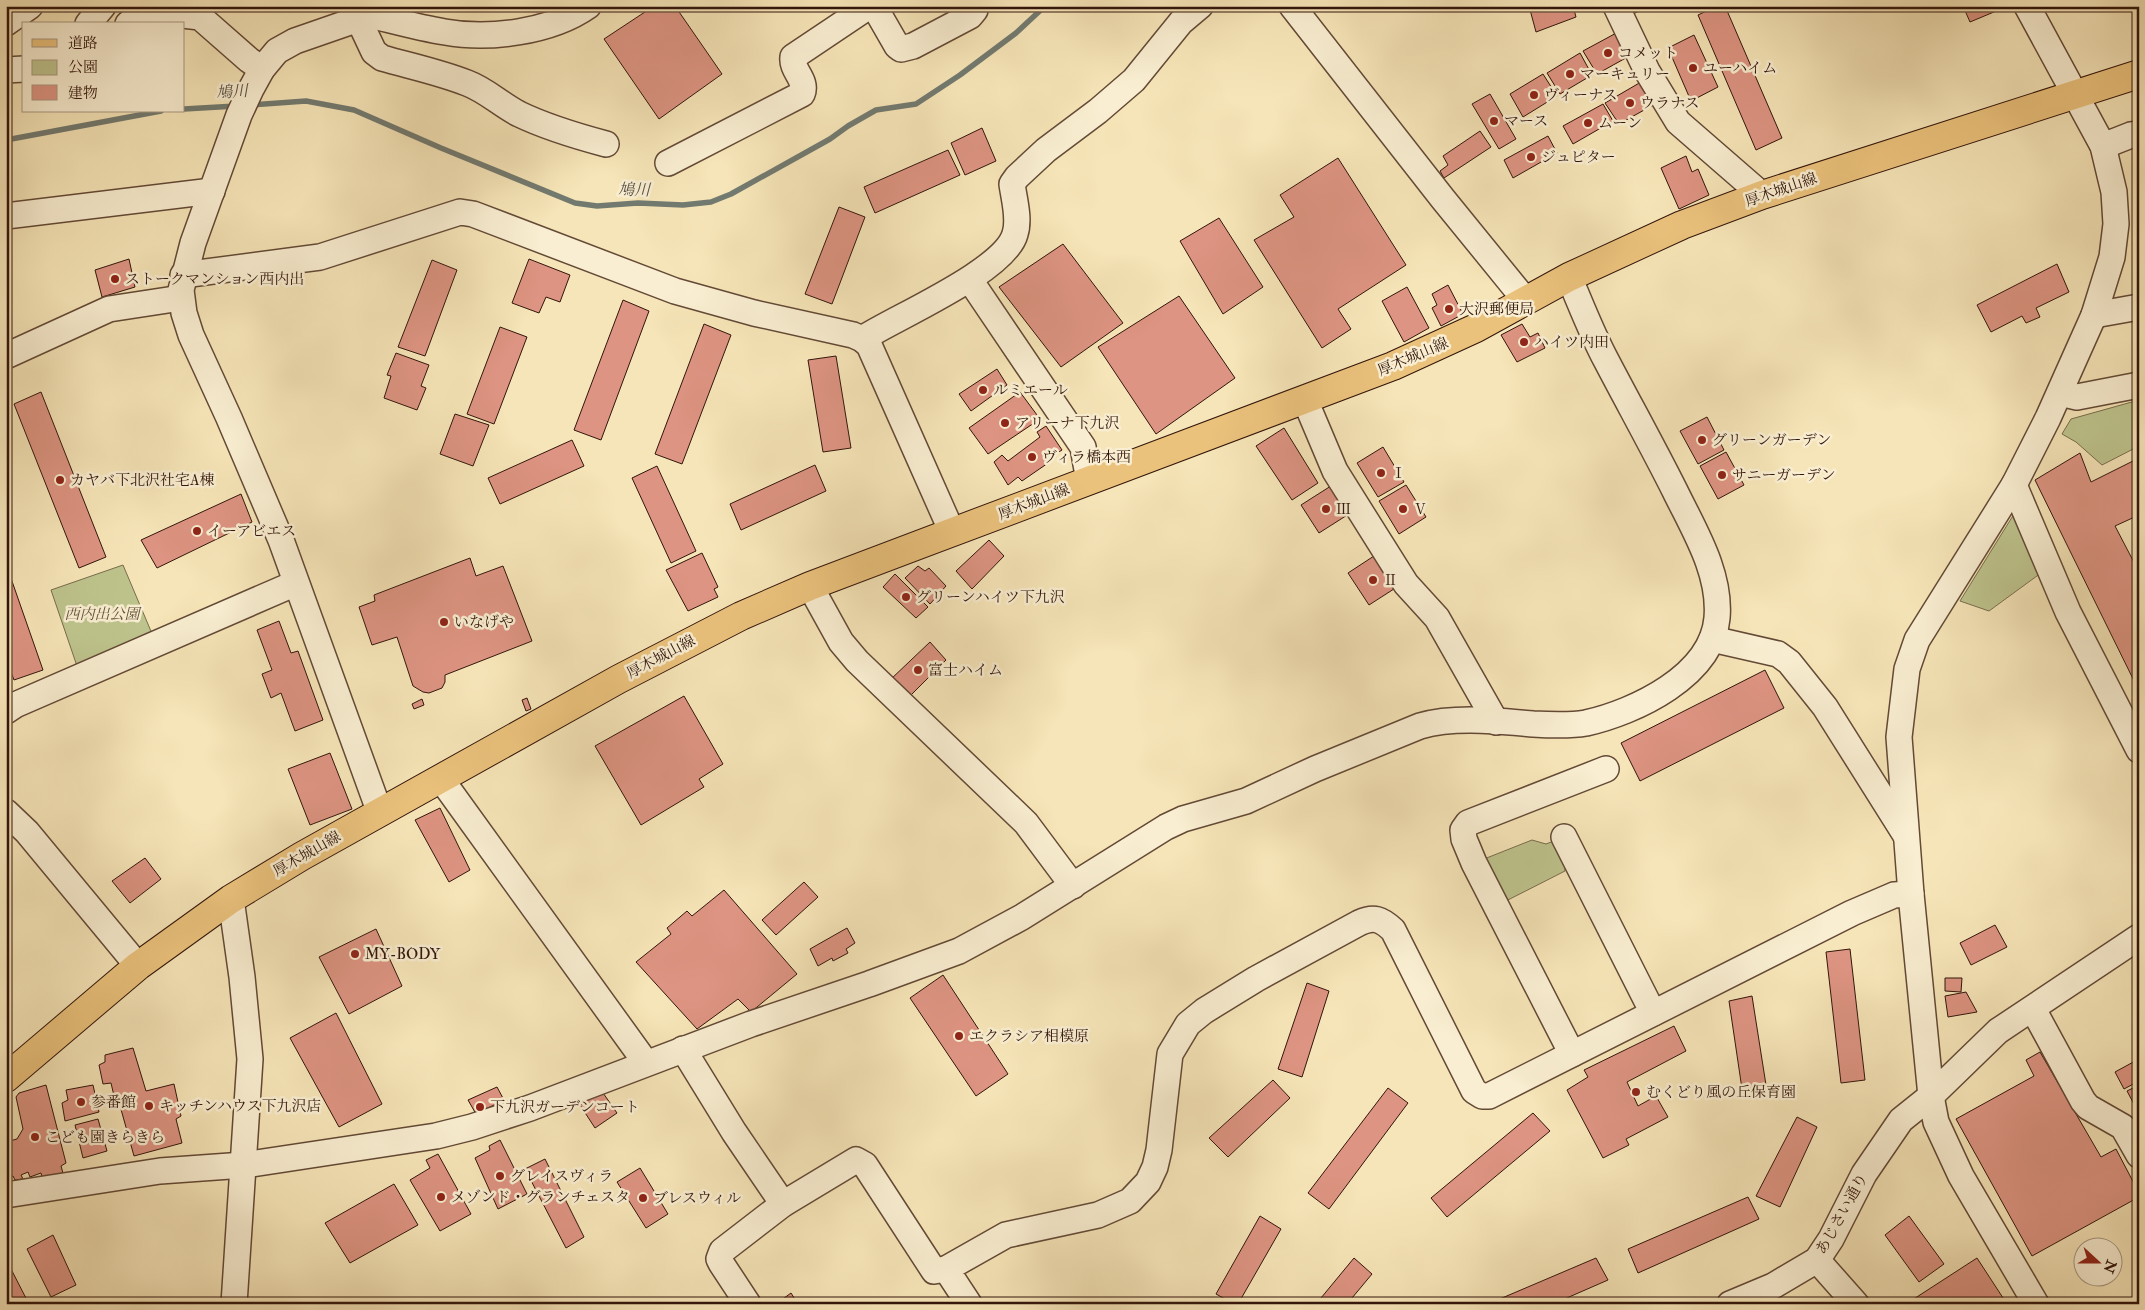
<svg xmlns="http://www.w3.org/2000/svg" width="2145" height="1310" font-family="'IM FELL Double Pica','Noto Serif JP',serif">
<rect width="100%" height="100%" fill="#f6e5b8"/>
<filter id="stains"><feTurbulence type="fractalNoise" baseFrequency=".004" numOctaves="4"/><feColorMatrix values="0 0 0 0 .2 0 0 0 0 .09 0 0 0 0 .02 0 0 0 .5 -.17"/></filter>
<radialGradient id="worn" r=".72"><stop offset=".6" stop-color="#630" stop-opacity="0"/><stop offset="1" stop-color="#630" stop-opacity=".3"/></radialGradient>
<!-- green -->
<g fill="#bec48d" stroke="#786c4c">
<path d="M2139 400V446L2102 465 2076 442 2062 434 2071 419Z"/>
<path d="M2014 514 2041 573 1989 611 1960 601Z"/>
<path d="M123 565 153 636 78 669 51 590Z"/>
<path d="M1564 837 1565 871 1504 902 1474 863 1532 840 1546 844Z"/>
</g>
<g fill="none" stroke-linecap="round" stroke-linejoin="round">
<!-- stream -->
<g stroke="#727a70" stroke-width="5.5">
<path d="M250 105 306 101 354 110 441 148 575 203 597 206 638 203 683 205 711 202 731 194 830 139 848 126 876 110 916 104 960 75 1016 33 1045 6"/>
<path d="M184 109 236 106"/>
<path d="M6 140 161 111"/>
</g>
</g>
<!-- building -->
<g fill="#dd9482" stroke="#32150b">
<path d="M654 6H675L722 74 659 119 604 39Z"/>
<path d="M1529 6H1573L1576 17 1536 32Z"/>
<path d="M1627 6H1649L1631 15Z"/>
<path d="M1717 6H1725L1782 138 1756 150 1698 15Z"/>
<path d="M1963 6H2000L2001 9 1970 22Z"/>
<path d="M1620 31 1633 54 1597 74 1583 51Z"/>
<path d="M1694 35 1718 87 1691 101 1668 48Z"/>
<path d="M1580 53 1592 75 1560 94 1547 73Z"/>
<path d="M1543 74 1557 96 1523 117 1510 94Z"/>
<path d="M1641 82 1655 104 1619 124 1605 103Z"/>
<path d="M1490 94 1516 139 1499 149 1472 104Z"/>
<path d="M1603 104 1613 121 1573 144 1563 126Z"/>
<path d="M982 128 996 161 965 175 951 143Z"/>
<path d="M1480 131 1491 147 1444 178 1440 171 1448 165 1443 156Z"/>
<path d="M1548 136 1557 153 1513 178 1504 160Z"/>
<path d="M948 150 960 175 875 213 864 187Z"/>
<path d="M1686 156 1692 172 1698 169 1709 195 1679 209 1661 168Z"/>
<path d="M1338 158 1406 265 1338 309 1351 329 1322 348 1254 240 1294 217 1280 195Z"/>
<path d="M839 207 865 217 832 304 805 294Z"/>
<path d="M1219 218 1263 287 1223 314 1180 241Z"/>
<path d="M1063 244 1123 323 1061 367 999 287Z"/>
<path d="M129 259 135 287 102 297 95 270Z"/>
<path d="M529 259 570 275 560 302 546 297 539 313 512 303Z"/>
<path d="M432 260 457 270 425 356 398 347Z"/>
<path d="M2057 264 2069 292 2036 308 2040 317 2026 323 2022 316 1991 332 1977 305Z"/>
<path d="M1448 285 1463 314 1441 326 1432 308 1437 305 1432 294Z"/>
<path d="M1407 287 1429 328 1404 342 1382 301Z"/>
<path d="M1179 296 1235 378 1156 434 1098 347Z"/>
<path d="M623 300 649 311 601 440 574 430Z"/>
<path d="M704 324 731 335 682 464 655 454Z"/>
<path d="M1522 324 1530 337 1538 333 1545 348 1517 362 1501 335Z"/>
<path d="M500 327 527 337 494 424 467 414Z"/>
<path d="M396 353 429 365 421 386 426 388 417 410 384 398 391 376 387 375Z"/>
<path d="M836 356 851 448 823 452 808 360Z"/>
<path d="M997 369 1007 385 971 411 959 394Z"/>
<path d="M41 392 106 557 79 568 14 404Z"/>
<path d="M1020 392 1040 419 988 454 969 428Z"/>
<path d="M455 414 489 425 473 466 440 454Z"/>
<path d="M1707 417 1724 450 1698 464 1680 431Z"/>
<path d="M1046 426 1062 450 1049 458 1051 461 1022 481 1018 477 1008 485 994 462 1002 455 1008 461 1040 437 1037 432Z"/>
<path d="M1284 428 1318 483 1292 500 1256 446Z"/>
<path d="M572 440 584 466 500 504 488 478Z"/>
<path d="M1383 447 1404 482 1378 497 1357 463Z"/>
<path d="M1726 452 1744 485 1718 499 1700 466Z"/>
<path d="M2080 453 2091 482 2139 458V515L2115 526 2139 572V691L2035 480Z"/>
<path d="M815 465 826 491 741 530 730 504Z"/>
<path d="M657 466 696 551 671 563 632 478Z"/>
<path d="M1334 484 1352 512 1319 533 1301 505Z"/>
<path d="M1406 485 1426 517 1399 534 1379 501Z"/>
<path d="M241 494 252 522 157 568 141 540Z"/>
<path d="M989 540 1004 556 972 589 956 571Z"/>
<path d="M702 553 718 587 714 589 718 597 688 611 666 570Z"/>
<path d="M1377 554 1397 587 1369 605 1348 573Z"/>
<path d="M470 558 476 576 503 566 532 641 445 675V682L442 688 429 693 423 692 413 686 397 637 372 645 359 607 375 601 374 595Z"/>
<path d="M6 564 43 670 14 680 6 659Z"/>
<path d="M918 566 925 571 929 568 946 586 930 604 905 578Z"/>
<path d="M895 574 928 607 916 618 883 587Z"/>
<path d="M279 621 291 653 298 651 323 720 295 731 281 693 271 698 262 674 272 670 257 630Z"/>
<path d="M930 642 946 660 908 698 890 680Z"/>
<path d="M1765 670 1784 708 1640 781 1621 743Z"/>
<path d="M684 696 723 764 699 779 704 787 641 825 595 746Z"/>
<path d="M527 698 531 709 526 711 522 700Z"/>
<path d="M422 699 424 705 414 709 412 704Z"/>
<path d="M330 753 352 809 310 825 288 769Z"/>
<path d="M440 808 470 870 449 882 415 820Z"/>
<path d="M145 858 161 879 130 903 112 881Z"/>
<path d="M804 882 818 897 776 935 762 920Z"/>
<path d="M724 890 797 974 751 1012 738 999 697 1029 636 962 671 934 667 928 687 911 692 916Z"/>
<path d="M1995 925 2007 947 1971 965 1960 943Z"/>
<path d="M847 928 855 943 846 949 848 953 833 961 832 958 818 966 810 949Z"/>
<path d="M376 929 402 986 349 1014 319 957Z"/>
<path d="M1850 949 1865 1080 1841 1083 1826 952Z"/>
<path d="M943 975 1008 1074 976 1096 910 998Z"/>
<path d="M1945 978H1962L1961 992 1945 991Z"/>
<path d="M1307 983 1329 991 1302 1077 1278 1069Z"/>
<path d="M1966 992 1977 1012 1948 1017 1945 996Z"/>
<path d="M1752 996 1766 1085 1742 1089 1729 1001Z"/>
<path d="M336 1013 382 1104 339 1127 290 1038Z"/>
<path d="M1674 1026 1686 1051 1627 1082 1638 1106 1656 1096 1668 1117 1626 1139 1629 1145 1603 1158 1567 1090 1588 1077 1584 1070Z"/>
<path d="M133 1048 146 1091 174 1084 181 1116 176 1119 182 1143 134 1156 117 1095 114 1096 111 1083 103 1084 99 1065 105 1062V1055Z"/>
<path d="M2040 1052 2101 1157 2116 1149 2139 1193V1197L2032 1256 1956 1119 2034 1076 2026 1060Z"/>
<path d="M2137 1060 2139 1063V1081L2124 1089 2115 1072Z"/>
<path d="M1273 1080 1290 1098 1228 1157 1209 1138Z"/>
<path d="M46 1085 66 1163 61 1166 63 1173 42 1177 41 1173 30 1177 28 1172 21 1175 23 1179 15 1180 13 1176 6 1177V1142L17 1139 23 1129 16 1097 19 1093Z"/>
<path d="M93 1085 99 1112 65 1121 62 1103 68 1100 66 1090Z"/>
<path d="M2139 1085V1106L2136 1108 2127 1091Z"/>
<path d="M497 1087 504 1100 476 1114 468 1100Z"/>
<path d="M1388 1088 1408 1103 1329 1209 1308 1193Z"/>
<path d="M601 1090 617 1113 595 1128 580 1105Z"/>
<path d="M1533 1113 1550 1131 1447 1217 1431 1198Z"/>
<path d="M1797 1117 1817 1127 1780 1207 1756 1196Z"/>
<path d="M98 1119 107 1151 83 1158 75 1125Z"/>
<path d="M500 1140 527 1194 498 1209 475 1158 490 1150 489 1146Z"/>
<path d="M438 1154 471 1214 440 1231 410 1180 430 1168 426 1160Z"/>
<path d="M545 1159 584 1237 566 1248 525 1169Z"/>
<path d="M640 1168 668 1214 646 1228 617 1182Z"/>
<path d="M394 1184 418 1225 350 1263 325 1223Z"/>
<path d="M1748 1197 1759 1219 1638 1273 1628 1249Z"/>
<path d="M1260 1216 1281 1229 1238 1304H1234L1216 1294Z"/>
<path d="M1909 1216 1944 1264 1919 1282 1885 1235Z"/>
<path d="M53 1235 76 1285 51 1297 27 1249Z"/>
<path d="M1354 1258 1372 1274 1347 1304H1316Z"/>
<path d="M1596 1258 1608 1280 1553 1304H1488Z"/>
<path d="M1977 1258 2007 1304H1906Z"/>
<path d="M11 1269 29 1304H6V1272Z"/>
<path d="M791 1293 798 1304H776Z"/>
</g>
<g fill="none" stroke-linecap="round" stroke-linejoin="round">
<!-- minor casing -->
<g stroke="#634936" stroke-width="28">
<g id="minor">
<path d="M874 6 897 46 901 49 913 46 970 16 975 10V6"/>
<path d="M1292 6 1443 199 1526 301"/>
<path d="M1616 6 1647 71 1678 122 1762 195"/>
<path d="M2027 6 2103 146 2114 192 2116 224 2112 257 2094 315 2048 418 2014 485 1917 640 1907 669 1899 737 1911 894 1931 1096 1936 1122 1961 1176 2036 1304"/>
<path d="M370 15C395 21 420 28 445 32 489 40 551 32 588 6"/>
<path d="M358 18 374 52 382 58C410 66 439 72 467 83 486 90 500 104 519 114 546 127 576 136 606 144"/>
<path d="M6 23 30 6"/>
<path d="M88 24 103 6"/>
<path d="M128 24 134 19 165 13 200 17 249 60 262 69"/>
<path d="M6 70 24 69"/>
<path d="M2103 146 2131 135 2139 134"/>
<path d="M668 163 802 94C808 80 791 71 793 57L869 6"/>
<path d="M6 216 212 191"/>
<path d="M183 275 320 257 460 212 473 214 675 291 754 313 853 335 862 339 869 345 952 532"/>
<path d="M970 280 1083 447 1089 481"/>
<path d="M2094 315 2139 307"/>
<path d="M862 339C896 317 1005 271 1015 234 1020 219 1014 199 1012 184L1017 177 1046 150 1098 111 1134 80 1181 22 1200 6"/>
<path d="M6 356 109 309 181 298"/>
<path d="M2060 393 2077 397 2139 385"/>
<path d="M1305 400 1335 471 1406 584 1437 618 1496 722"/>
<path d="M2014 485 2068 612 2139 750"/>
<path d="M810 586 841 642 857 661 1026 823 1073 886"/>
<path d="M1712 639 1778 654 1789 662 1825 707 1905 834"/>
<path d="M6 711 15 705 296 583"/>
<path d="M441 779 646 1063"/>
<path d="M6 812 27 832 138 966"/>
<path d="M380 813 281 540 229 418 191 335 184 313 181 290 193 243 239 115 251 89 262 69 277 51 295 41 370 15 387 6"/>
<path d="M1564 837 1653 1013"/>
<path d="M231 899 242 977 250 1059 234 1304"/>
<path d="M2033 1009 2083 1101 2088 1107 2123 1127 2139 1155"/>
<path d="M683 1049 734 1132 783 1204"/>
<path d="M1572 1054 1474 863 1464 839 1463 830 1468 823 1606 769"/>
<path d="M6 1195 160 1171 244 1165 436 1136 472 1127 530 1108 751 1024 869 984 959 951 1022 917 1166 827 1183 819 1246 801 1315 769 1420 726C1455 716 1497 721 1533 724 1550 725 1569 726 1586 723 1635 712 1712 676 1717 618 1721 573 1694 530 1675 491 1653 447 1629 404 1606 360 1592 334 1581 305 1569 277"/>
<path d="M1817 1260 1856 1304"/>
<path d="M748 1304 721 1263 719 1259 722 1251 783 1204 856 1160 865 1165 934 1271 946 1269"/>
<path d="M969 1304 946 1269 1006 1235 1098 1215 1130 1201 1148 1182 1155 1167 1159 1150 1170 1054 1188 1024 1204 1011 1256 979 1359 923C1374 916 1381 919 1393 930L1474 1091 1482 1096H1489L1852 913 1894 895 1911 894"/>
<path d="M1730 1304 1773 1286 1817 1260 1831 1239 1864 1174 1901 1120 1931 1096 1998 1031 2139 937"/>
</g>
</g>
<!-- major casing -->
<g stroke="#32150b" stroke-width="30">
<path id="major" d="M6 1078 138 966 231 899 302 856 619 679 741 616 810 586 921 544 1393 366 1476 328 1569 277 1682 225 1762 195 2139 74"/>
</g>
<!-- minor -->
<use href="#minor" stroke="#f9eed1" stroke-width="25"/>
<!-- major -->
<use href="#major" stroke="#ebc27c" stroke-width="28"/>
</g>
<!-- markers -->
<g fill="#8f2418" stroke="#f9eed1" stroke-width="2">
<circle cx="1608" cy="53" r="5"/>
<circle cx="1693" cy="68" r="5"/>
<circle cx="1570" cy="74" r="5"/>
<circle cx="1534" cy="95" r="5"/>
<circle cx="1630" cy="103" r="5"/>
<circle cx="1494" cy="121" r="5"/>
<circle cx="1588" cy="123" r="5"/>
<circle cx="1531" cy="157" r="5"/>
<circle cx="115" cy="279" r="5"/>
<circle cx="1449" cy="309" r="5"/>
<circle cx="1524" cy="342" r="5"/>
<circle cx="983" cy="390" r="5"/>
<circle cx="1005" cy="423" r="5"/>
<circle cx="1702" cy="440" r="5"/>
<circle cx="1032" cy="457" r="5"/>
<circle cx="1381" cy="473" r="5"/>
<circle cx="1722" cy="475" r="5"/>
<circle cx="60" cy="480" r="5"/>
<circle cx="1326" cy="509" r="5"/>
<circle cx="1403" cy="509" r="5"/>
<circle cx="197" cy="531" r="5"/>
<circle cx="1373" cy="580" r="5"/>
<circle cx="906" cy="597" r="5"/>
<circle cx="444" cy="622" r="5"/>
<circle cx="918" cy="670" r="5"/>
<circle cx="355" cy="954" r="5"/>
<circle cx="959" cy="1036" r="5"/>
<circle cx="1636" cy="1092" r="5"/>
<circle cx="81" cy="1102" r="5"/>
<circle cx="149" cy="1106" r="5"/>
<circle cx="480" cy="1107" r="5"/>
<circle cx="35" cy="1137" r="5"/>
<circle cx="500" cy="1176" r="5"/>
<circle cx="441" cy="1197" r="5"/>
<circle cx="643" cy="1198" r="5"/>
</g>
<g text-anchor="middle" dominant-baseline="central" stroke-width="5" stroke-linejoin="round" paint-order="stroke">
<!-- poi labels -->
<g font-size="15" fill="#32150b" stroke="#f9eed1" text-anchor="start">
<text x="1618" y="53">コメット</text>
<text x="1703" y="68">ユーハイム</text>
<text x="1580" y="74">マーキュリー</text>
<text x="1544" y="95">ヴィーナス</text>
<text x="1640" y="103">ウラナス</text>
<text x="1504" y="121">マース</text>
<text x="1598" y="123">ムーン</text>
<text x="1541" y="157">ジュピター</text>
<text x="125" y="279">ストークマンション西内出</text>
<text x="1459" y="309">大沢郵便局</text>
<text x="1534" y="342">ハイツ内田</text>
<text x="993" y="390">ルミエール</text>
<text x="1015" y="423">アリーナ下九沢</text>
<text x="1712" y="440">グリーンガーデン</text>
<text x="1042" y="457">ヴィラ橋本西</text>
<text x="1391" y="473">Ⅰ</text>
<text x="1732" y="475">サニーガーデン</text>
<text x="70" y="480">カヤバ下北沢社宅A棟</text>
<text x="1336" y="509">Ⅲ</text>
<text x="1413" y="509">Ⅴ</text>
<text x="207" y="531">イーアビエス</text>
<text x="1383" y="580">Ⅱ</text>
<text x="916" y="597">グリーンハイツ下九沢</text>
<text x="454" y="622">いなげや</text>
<text x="928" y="670">富士ハイム</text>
<text x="365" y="954">MY-BODY</text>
<text x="969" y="1036">エクラシア相模原</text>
<text x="1646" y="1092">むくどり風の丘保育園</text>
<text x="91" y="1102">参番館</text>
<text x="159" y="1106">キッチンハウス下九沢店</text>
<text x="490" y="1107">下九沢ガーデンコート</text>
<text x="45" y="1137">こども園きらきら</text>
<text x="510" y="1176">グレイスヴィラ</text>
<text x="451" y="1197">メゾンド・グランチェスタ</text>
<text x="653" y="1198">ブレスウィル</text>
</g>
<!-- street labels -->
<g font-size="15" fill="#32150b" stroke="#f9eed1">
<text transform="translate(1781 190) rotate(-19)">厚木城山線</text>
<text transform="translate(1413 357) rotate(-23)">厚木城山線</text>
<text transform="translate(1034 502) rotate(-21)">厚木城山線</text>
<text transform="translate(661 657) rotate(-28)">厚木城山線</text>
<text transform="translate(307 854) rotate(-30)">厚木城山線</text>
<text transform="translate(1842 1214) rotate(-61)">あじさい通り</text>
</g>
<!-- park labels -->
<g font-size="15" font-style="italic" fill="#635238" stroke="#f9eed1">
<text x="102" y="614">西内出公園</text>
</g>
<!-- water labels -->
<g font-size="16" font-style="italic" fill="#575046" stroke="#f9eed1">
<text transform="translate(232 92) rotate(-4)">鳩川</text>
<text transform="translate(634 190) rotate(1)">鳩川</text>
</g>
</g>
<!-- margin -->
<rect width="2145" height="1310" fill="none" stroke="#f6e5b8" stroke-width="25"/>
<rect x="8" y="8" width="2130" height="1295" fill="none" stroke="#32150b" stroke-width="2.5"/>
<rect x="12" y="12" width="2120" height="1285" fill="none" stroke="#32150b"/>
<!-- legend -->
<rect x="22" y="22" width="162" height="90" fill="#f9eed1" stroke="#a99782"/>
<rect x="32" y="39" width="25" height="8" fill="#ebc27c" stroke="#a99782"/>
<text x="68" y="48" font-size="15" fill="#32150b">道路</text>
<rect x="32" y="60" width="25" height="15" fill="#bec48d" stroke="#a99782"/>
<text x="68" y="72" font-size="15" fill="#32150b">公園</text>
<rect x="32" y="85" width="25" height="15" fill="#dd9482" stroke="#a99782"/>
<text x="68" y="98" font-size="15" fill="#32150b">建物</text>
<!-- north arrow -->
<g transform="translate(2098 1262) rotate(111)"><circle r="24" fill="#f9eed1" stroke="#a99782"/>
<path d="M0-4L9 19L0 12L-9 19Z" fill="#8f2418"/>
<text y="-8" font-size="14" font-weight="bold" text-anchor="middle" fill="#32150b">N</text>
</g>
<rect width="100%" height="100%" filter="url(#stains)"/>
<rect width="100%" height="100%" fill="url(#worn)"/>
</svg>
